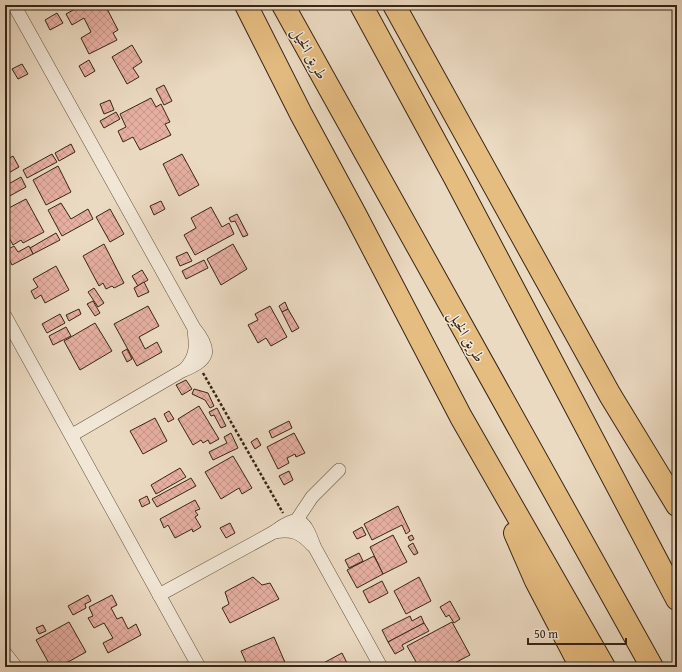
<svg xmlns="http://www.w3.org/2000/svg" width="682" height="672" font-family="'Gentium Book Plus',Amiri,serif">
<defs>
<pattern id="building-cross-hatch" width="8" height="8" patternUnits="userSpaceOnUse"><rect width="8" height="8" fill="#e6afa1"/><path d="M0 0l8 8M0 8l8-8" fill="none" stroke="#c6968a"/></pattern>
</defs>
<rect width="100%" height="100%" fill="#ebdac2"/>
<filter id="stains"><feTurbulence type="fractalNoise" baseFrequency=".005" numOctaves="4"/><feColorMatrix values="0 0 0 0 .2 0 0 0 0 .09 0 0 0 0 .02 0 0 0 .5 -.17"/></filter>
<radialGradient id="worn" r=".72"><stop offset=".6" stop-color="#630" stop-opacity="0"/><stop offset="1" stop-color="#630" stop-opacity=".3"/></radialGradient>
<!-- building -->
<g fill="url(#building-cross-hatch)" stroke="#362515">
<path d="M82 5H100L101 7 105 5 118 30 113 33 117 40 89 54 81 38 91 32 84 18 72 25 66 14Z"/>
<path d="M57 13 63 23 50 30 45 20Z"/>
<path d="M132 45 142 62 133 68 139 77 127 84 112 57Z"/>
<path d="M89 60 95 71 85 77 79 66Z"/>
<path d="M22 64 28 74 18 79 12 69Z"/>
<path d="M164 85 172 101 164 105 156 89Z"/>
<path d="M151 98 156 107 161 104 170 122 165 124 171 135 140 150 133 137 123 142 118 131 126 127 120 114Z"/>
<path d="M110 100 114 110 104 114 100 104Z"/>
<path d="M116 112 120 119 104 128 100 121Z"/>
<path d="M71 144 75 152 59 161 55 153Z"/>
<path d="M52 154 57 162 27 178 23 170Z"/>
<path d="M182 154 199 185 179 196 163 164Z"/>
<path d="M5 155 8 159 13 156 19 167 5 175Z"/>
<path d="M58 166 71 192 46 205 33 180Z"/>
<path d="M21 177 26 187 6 198 5 186Z"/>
<path d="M26 199 44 232 23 243 21 240 13 245 5 230V210Z"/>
<path d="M161 201 165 209 154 215 150 206Z"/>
<path d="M61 203 71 219 88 209 93 219 62 236 48 210Z"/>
<path d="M211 207 222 227 229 223 234 234 195 255 184 235 196 228 191 218Z"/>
<path d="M110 209 124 234 110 242 96 217Z"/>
<path d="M237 214 248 235 243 237 235 221 231 222 229 218Z"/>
<path d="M56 233 60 240 33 254 30 248Z"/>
<path d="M104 244 124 283 114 288 112 286 106 289 103 283 99 286 83 256Z"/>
<path d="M233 244 247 269 221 285 207 259Z"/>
<path d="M14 246 18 252 29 246 33 254 12 265 5 251Z"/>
<path d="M187 252 192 261 180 266 176 257Z"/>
<path d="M204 260 208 268 186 279 182 271Z"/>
<path d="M56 266 69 290 45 303 41 295 35 299 31 291 38 287 33 279Z"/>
<path d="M142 270 148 280 138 286 132 276Z"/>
<path d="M144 282 149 292 138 297 134 288Z"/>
<path d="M94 288 104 303 98 307 88 292Z"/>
<path d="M93 301 100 313 95 316 87 304Z"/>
<path d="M285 302 288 309 282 312 279 306Z"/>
<path d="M148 306 159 326 139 337 145 349 157 342 162 352 137 366 114 324Z"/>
<path d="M270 306 287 337 271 346 266 338 258 343 248 325 258 320 255 314Z"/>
<path d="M79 309 81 314 69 321 66 315Z"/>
<path d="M288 309 299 328 292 332 282 312Z"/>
<path d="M60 314 65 323 47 333 42 324Z"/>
<path d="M95 323 112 351 80 370 64 341Z"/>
<path d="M66 327 71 336 53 345 49 336Z"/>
<path d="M127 349 132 359 127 362 122 352Z"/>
<path d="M186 380 192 389 182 395 176 385Z"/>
<path d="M194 389 208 393 214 406 210 408 205 400 192 394Z"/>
<path d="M199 406 219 439 210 444 208 440 203 443 201 440 193 445 178 419Z"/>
<path d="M217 408 226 426 221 428 214 415 211 416 209 412Z"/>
<path d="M169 411 174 419 168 422 164 414Z"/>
<path d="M155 418 167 441 143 454 130 431Z"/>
<path d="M289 421 292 428 272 438 269 431Z"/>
<path d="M231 433 238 448 213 460 209 452 227 443 224 437Z"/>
<path d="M294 433 305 453 296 457 295 454 287 458 289 463 278 469 267 447Z"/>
<path d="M257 438 261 445 255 449 251 442Z"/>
<path d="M233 456 252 488 242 494 239 488 221 499 205 472Z"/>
<path d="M180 468 186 477 156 494 151 485Z"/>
<path d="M289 471 293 480 284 485 279 476Z"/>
<path d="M191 478 196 486 157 507 152 499Z"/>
<path d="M147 496 150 503 142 507 139 500Z"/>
<path d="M195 500 200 509 195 511 198 515 195 517 201 527 193 532 192 529 175 538 168 525 164 528 160 519Z"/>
<path d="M398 506 410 531 406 534 402 525 372 540 364 524Z"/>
<path d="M230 523 235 533 226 538 220 528Z"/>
<path d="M362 527 366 535 357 539 353 532Z"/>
<path d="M393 535 407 562 383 574 370 547Z"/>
<path d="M412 535 414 539 410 541 408 537Z"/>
<path d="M413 543 418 553 414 555 408 546Z"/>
<path d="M359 553 363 561 349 568 345 560Z"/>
<path d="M374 556 383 574 357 588 347 570Z"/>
<path d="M253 577 262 585 270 583 279 599 230 623 222 608 229 604 225 592Z"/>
<path d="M419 577 431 601 406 614 394 591Z"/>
<path d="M382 581 388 593 369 603 363 591Z"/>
<path d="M88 595 91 601 85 604 86 608 73 615 68 606Z"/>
<path d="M112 595 117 605 111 608 117 619 122 617 128 629 136 624 141 635 108 653 103 643 113 638 104 623 94 628 88 618 93 616 89 607Z"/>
<path d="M450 601 460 619 454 623 449 615 446 617 440 607Z"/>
<path d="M410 616 412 621 421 616 424 623 388 642 382 630Z"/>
<path d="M69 622 86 652 59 667H51L36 640Z"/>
<path d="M452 622 470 655 447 667H419L407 646Z"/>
<path d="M424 623 429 631 402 645 404 649 395 654 388 642Z"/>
<path d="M43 625 46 631 39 634 36 628Z"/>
<path d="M274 637 287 667H248L241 651Z"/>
<path d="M342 653 349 667H316Z"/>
</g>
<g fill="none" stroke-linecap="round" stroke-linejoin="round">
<!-- street casing -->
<g stroke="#635240" stroke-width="14">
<g id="street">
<path d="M14 5 194 328C213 351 209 360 182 371L72 435"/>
<path d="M5 316 199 667"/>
<path d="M185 369C197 356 196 346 194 330"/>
<path d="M296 521 312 497 339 470"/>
<path d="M274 532C292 529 300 532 312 545"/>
<path d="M159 595 274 532C301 511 305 522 315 548L381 667"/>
<path d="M5 653 16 667"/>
</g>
</g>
<!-- highway casing -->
<g stroke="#362515" stroke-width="24">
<g id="highway">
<path d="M246 5 301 114 355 214 461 417 604 667"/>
<path d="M283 5 652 667"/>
<path d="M361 5 455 178 677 599"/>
<path d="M394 5 610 395 677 505"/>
<path d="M515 533 536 581 581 667"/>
</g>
</g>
<!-- path -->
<path stroke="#362515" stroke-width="2.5" stroke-dasharray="3 2" stroke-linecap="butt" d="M203 373 283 513"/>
<!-- street -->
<use href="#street" stroke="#f2e7d7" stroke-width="13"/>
<!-- highway -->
<use href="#highway" stroke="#e6bd81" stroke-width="22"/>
</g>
<g text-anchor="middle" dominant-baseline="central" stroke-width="3" stroke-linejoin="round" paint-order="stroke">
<!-- street labels -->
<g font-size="15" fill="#362515" stroke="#f2e7d7">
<text transform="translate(310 53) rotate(61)">طريق الخيل</text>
<text transform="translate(467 336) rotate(60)">طريق الخيل</text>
</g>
</g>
<!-- margin -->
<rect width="682" height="672" fill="none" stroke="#ebdac2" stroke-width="20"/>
<rect x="6" y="6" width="670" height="660" fill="none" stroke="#362515" stroke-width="2"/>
<rect x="10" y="10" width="662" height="652" fill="none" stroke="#362515"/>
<!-- scale -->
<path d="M528 638v6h98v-6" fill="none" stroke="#362515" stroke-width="2"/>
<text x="534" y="638" font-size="12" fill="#362515" stroke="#f2e7d7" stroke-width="3" paint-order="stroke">50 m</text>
<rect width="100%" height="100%" filter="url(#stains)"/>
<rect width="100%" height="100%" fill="url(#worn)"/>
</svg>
